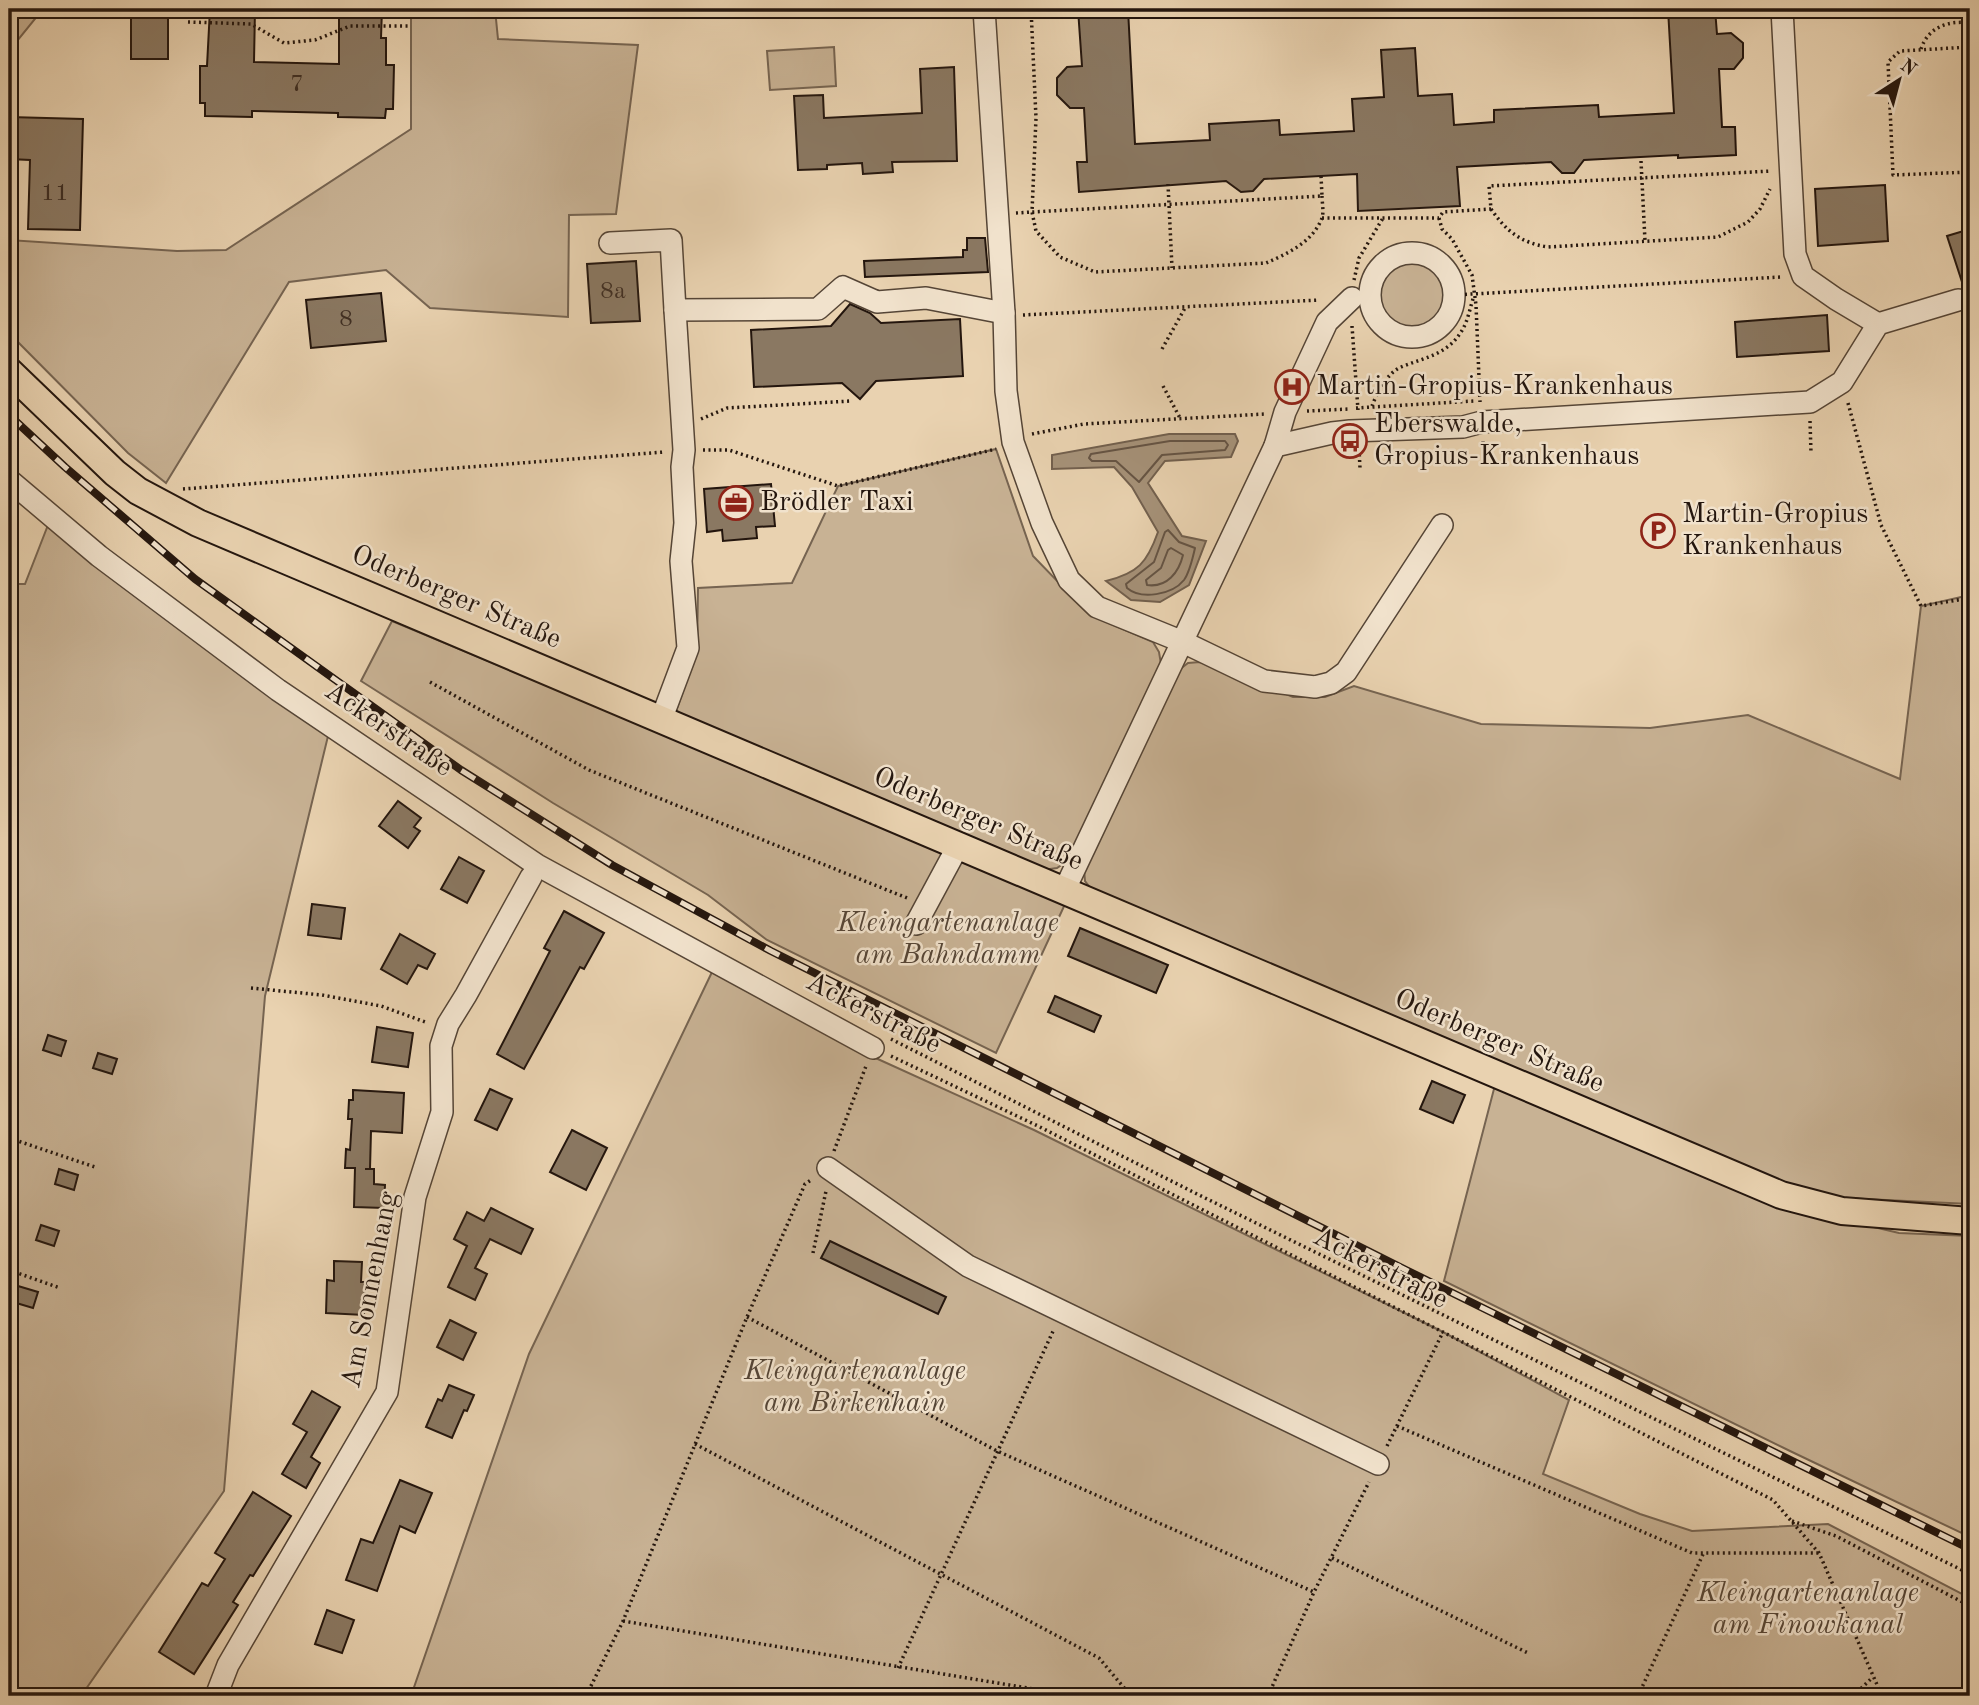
<svg xmlns="http://www.w3.org/2000/svg" width="1979" height="1705" font-family="'Old Standard TT',serif">
<rect width="100%" height="100%" fill="#e9d2b0"/>
<filter id="stains"><feTurbulence type="fractalNoise" baseFrequency=".00286" numOctaves="4"/><feColorMatrix values="0 0 0 0 .2 0 0 0 0 .09 0 0 0 0 .02 0 0 0 .5 -.17"/></filter>
<radialGradient id="worn" r=".72"><stop offset=".6" stop-color="#630" stop-opacity="0"/><stop offset="1" stop-color="#630" stop-opacity=".3"/></radialGradient>
<!-- green -->
<g fill="#c8b294" stroke="#766451" stroke-width="2">
<path d="M9 9H43L9 51Z"/>
<path d="M411 9H495L498 39 638 45 616 214 569 215 568 317 430 308 386 270 289 282 166 483 128 453 9 333V240L177 251 226 250 411 129Z"/>
<path d="M834 47 836 86 770 90 767 51Z"/>
<circle cx="1412" cy="294" r="35"/>
<path d="M996 449 1033 556 1090 615 1153 642 1159 652 1161 664 1070 859 1057 868 1043 870 675 714 697 651 698 588 792 583 838 486Z"/>
<path d="M48 525 329 732 265 996 224 1491 81 1696H9V584H25Z"/>
<path d="M1970 595V1204L1844 1198 1775 1181 1099 899 1085 881 1084 869 1179 670 1188 663 1200 662 1224 668 1293 697H1325L1354 686 1481 724 1650 728 1748 715 1900 779 1921 606Z"/>
<path d="M392 621 1066 902 996 1053 767 940 708 895 553 803 361 681Z"/>
<path d="M713 970 869 1055 1034 1130 1443 1332 1569 1400 1543 1474 1640 1514 1692 1531 1828 1524 1970 1598V1696H411L529 1354Z"/>
<path d="M1495 1085 1840 1219 1899 1233 1970 1236V1537L1790 1451 1444 1281Z"/>
</g>
<!-- water -->
<path fill="#a69279" stroke="#72604e" stroke-width="2" d="M1169 434H1235L1238 441 1231 457 1165 461 1148 483 1182 536 1206 541 1189 585 1160 602 1131 600 1106 581C1138 573 1147 563 1158 532L1132 487 1114 467 1052 469V455Z"/>
<g fill="none" stroke-linecap="round" stroke-linejoin="round">
<!-- shore -->
<g stroke="#655444" stroke-width="2">
<path d="M1170 441H1225L1228 445 1225 450 1162 455 1139 482 1116 461H1092L1089 458 1091 454Z"/>
<path d="M1168 530 1179 542 1195 548C1193 557 1189 573 1184 580 1172 595 1141 600 1127 588L1126 584 1154 562 1165 532Z"/>
<path d="M1171 548 1183 555C1179 572 1167 588 1147 585L1146 580 1161 568 1168 550Z"/>
</g>
</g>
<!-- building -->
<g fill="#8a7862" stroke="#24160e" stroke-width="2">
<rect x="131" y="9" width="37" height="50"/>
<path d="M210 9H255L254 62 339 64V9H382L381 38H386V65H394L393 109H386L385 118 338 117V113L252 111V117L205 116V103H200V66H207Z"/>
<path d="M1078 9H1128L1135 144 1210 140 1209 124 1279 120 1280 135 1354 131 1352 99 1384 97 1381 50 1415 48 1418 96 1452 94 1454 125 1494 122V110L1598 105 1599 117 1674 113 1668 9H1715L1717 34 1731 33 1743 43V58L1734 69H1719L1722 127H1735L1736 155 1678 158V155L1584 160 1574 173H1562L1551 162 1457 167 1460 206 1358 211 1357 174 1264 179 1253 191 1241 192 1226 181 1079 192 1077 162H1087L1084 108H1070L1057 95V78L1067 67 1082 66Z"/>
<path d="M954 67 957 161 892 162 893 172 863 174 862 163 827 165V169L798 170 794 96 823 95 824 118 922 113 920 69Z"/>
<path d="M9 117 83 119 80 230 28 229 30 160 9 159Z"/>
<path d="M1885 185 1888 241 1818 246 1815 189Z"/>
<path d="M1970 229V296L1964 288 1947 236Z"/>
<path d="M967 238H985L988 272 865 277 864 261 963 257V250H967Z"/>
<path d="M636 261 640 321 591 323 587 264Z"/>
<path d="M381 293 386 341 311 348 306 300Z"/>
<path d="M850 304 870 313 881 323 960 319 963 376 876 381 860 399 842 383 754 387 751 330 831 326Z"/>
<path d="M1827 315 1829 351 1737 357 1735 322Z"/>
<path d="M771 484 775 526 756 527 757 538 723 541 722 530 707 532 704 489Z"/>
<path d="M398 801 421 818 414 827 420 831 408 848 379 826Z"/>
<path d="M459 857 484 871 467 903 441 889Z"/>
<path d="M312 904 345 908 341 939 308 935Z"/>
<path d="M564 911 604 933 584 969 580 967 524 1069 497 1054 550 951 544 948Z"/>
<path d="M1080 928 1168 965 1156 993 1068 956Z"/>
<path d="M400 934 435 954 427 969 418 965 407 984 381 969Z"/>
<path d="M1055 996 1101 1016 1094 1032 1048 1012Z"/>
<path d="M377 1027 413 1033 408 1067 372 1062Z"/>
<path d="M48 1035 66 1041 61 1056 43 1050Z"/>
<path d="M98 1053 117 1059 112 1074 93 1068Z"/>
<path d="M1432 1081 1465 1095 1453 1123 1420 1109Z"/>
<path d="M490 1089 512 1099 497 1130 475 1120Z"/>
<path d="M353 1090 404 1093 402 1133 371 1131 370 1169H365H374V1184L385 1185 384 1208 354 1207 355 1168H345L346 1149 350 1150 352 1119H348L349 1100H353Z"/>
<path d="M572 1130 607 1148 586 1190 550 1172Z"/>
<path d="M59 1169 78 1175 74 1190 55 1184Z"/>
<path d="M491 1208 533 1229 521 1254 490 1239 475 1268 487 1274 475 1300 448 1287 467 1246 454 1239 467 1212 484 1221Z"/>
<path d="M41 1225 59 1231 54 1246 36 1240Z"/>
<path d="M830 1241 946 1297 938 1314 821 1258Z"/>
<path d="M334 1261 362 1262 361 1282H365L364 1315 326 1313 327 1280 334 1281Z"/>
<path d="M18 1286 38 1292 33 1308 13 1302Z"/>
<path d="M450 1320 476 1333 463 1360 437 1347Z"/>
<path d="M449 1385 474 1395 467 1411 464 1410 452 1438 426 1427 438 1399 442 1401Z"/>
<path d="M312 1391 340 1407 311 1457 320 1463 306 1488 282 1474 307 1432 293 1424Z"/>
<path d="M400 1480 432 1493 415 1533 400 1526 377 1591 346 1580 361 1539 373 1543Z"/>
<path d="M253 1492 291 1516 253 1576 250 1575 233 1602 238 1605 194 1674 159 1652 202 1583 208 1586 225 1559 215 1553Z"/>
<path d="M327 1610 354 1620 342 1653 315 1644Z"/>
</g>
<g fill="none" stroke-linecap="round" stroke-linejoin="round">
<!-- minor casing -->
<g stroke="#554536" stroke-width="24">
<g id="minor">
<path d="M984 9 1004 313 1006 391 1013 442 1042 523 1069 580 1097 607 1183 642 1264 681 1315 687 1331 683 1346 672 1442 525"/>
<path d="M1782 9 1795 254 1803 276 1836 299 1878 324"/>
<path d="M610 243 671 240 675 310 818 309 843 287 877 302 926 298 1004 313"/>
<circle cx="1412" cy="295" r="42"/>
<path d="M1275 446 1285 412 1327 322 1352 298"/>
<path d="M9 480 99 556 278 690 537 865 873 1048"/>
<path d="M661 720 688 648 681 561 685 523 682 467 684 450 675 310"/>
<path d="M1064 891 1275 446 1332 433 1350 431 1463 427 1482 422 1810 402 1842 382 1878 324 1958 300"/>
<path d="M916 924 958 846"/>
<path d="M828 1168 968 1266 1378 1464"/>
<path d="M216 1696 228 1665 387 1392 415 1197 442 1112 441 1046 448 1024 466 995 531 877"/>
</g>
</g>
<!-- major casing -->
<g stroke="#24160e" stroke-width="30">
<path id="major" d="M9 371 115 473 138 491 198 523 1781 1195 1842 1211 1970 1221"/>
</g>
<!-- path -->
<g stroke="#24160e" stroke-width="3.5" stroke-dasharray="2 3.5" stroke-linecap="butt">
<path d="M1031 9 1036 118 1032 212 1322 196 1321 176"/>
<path d="M188 22 251 24 284 43 315 40 350 26H411"/>
<path d="M1970 47 1900 51 1888 62 1893 175 1970 172"/>
<path d="M1921 49C1928 27 1949 20 1970 23"/>
<path d="M1641 161 1645 241"/>
<path d="M1168 184 1172 268"/>
<path d="M1491 209C1506 231 1521 243 1548 247L1718 237 1748 222 1760 209 1770 189"/>
<path d="M1016 213 1032 212 1036 231 1060 257 1095 272 1266 263C1287 254 1313 242 1322 218 1324 212 1322 202 1322 196"/>
<path d="M1322 218H1439L1443 212 1491 209 1489 186 1771 171"/>
<path d="M1439 218 1442 229 1452 239 1472 275 1476 305 1480 402"/>
<path d="M1354 280 1359 258 1383 218"/>
<path d="M1454 295 1781 277"/>
<path d="M1023 315 1319 300"/>
<path d="M1352 326 1358 410"/>
<path d="M1162 349 1185 308"/>
<path d="M1163 386 1180 418"/>
<path d="M1848 403 1881 525 1921 606 1970 598"/>
<path d="M1372 406C1377 393 1387 373 1401 367 1423 358 1447 355 1461 332 1468 322 1470 307 1474 296"/>
<path d="M1356 408 1474 401"/>
<path d="M1307 411 1349 409"/>
<path d="M701 419 727 408 851 401"/>
<path d="M1810 421 1811 453"/>
<path d="M1032 434 1084 424 1265 414"/>
<path d="M1483 441 1484 467"/>
<path d="M1359 449 1360 468"/>
<path d="M703 450H729L838 486 996 449"/>
<path d="M183 489 664 452"/>
<path d="M430 682 589 770 907 898"/>
<path d="M251 988 322 995 381 1006 428 1023"/>
<path d="M891 1039 1195 1193 1970 1574"/>
<path d="M891 1056 1038 1126 1773 1500 1819 1553 1882 1696"/>
<path d="M9 1138 95 1167"/>
<path d="M834 1151 866 1066"/>
<path d="M813 1253 826 1191"/>
<path d="M9 1270 60 1288"/>
<path d="M747 1317 997 1451 1314 1592"/>
<path d="M9 1397 17 1400"/>
<path d="M1397 1426 1692 1553H1819"/>
<path d="M695 1444 1099 1658 1131 1696"/>
<path d="M1387 1446 1443 1332"/>
<path d="M1792 1521 1836 1536 1970 1606"/>
<path d="M1332 1558 1528 1653"/>
<path d="M623 1621 1076 1696"/>
<path d="M898 1668 1054 1329"/>
<path d="M586 1696 623 1621 747 1317 805 1184 811 1180"/>
<path d="M1268 1696 1314 1592 1369 1482"/>
<path d="M1638 1696 1704 1552"/>
<path d="M1853 1696 1873 1677"/>
</g>
<!-- minor -->
<use href="#minor" stroke="#f1e2cc" stroke-width="21"/>
<!-- major -->
<use href="#major" stroke="#e9d2b0" stroke-width="26"/>
<!-- rail casing -->
<g stroke="#24160e" stroke-width="8">
<path id="rail" d="M9 415 65 467 195 579 461 770 612 865 771 951 1406 1270 1970 1549"/>
</g>
<!-- rail -->
<use href="#rail" stroke="#f1e2cc" stroke-width="5" stroke-dasharray="16" stroke-linecap="butt"/>
</g>
<!-- icons -->
<defs>
<g id="hospital-ring" transform="scale(1.75)"><circle r="9.5" fill="#f1e2cc" stroke="#8f2418" stroke-width="1.5"/><path d="M-5-5h3v3.5h4V-5h3V5h-3V1.5h-4V5h-3Z" fill="#8f2418"/></g>
<g id="bus-ring" transform="scale(1.75)"><circle r="9.5" fill="#f1e2cc" stroke="#8f2418" stroke-width="1.5"/><path d="M-5-6H5V4H4V6H2V4H-2V6H-4V4H-5ZM-3.5-4V0h7V-4ZM-3.5 1.2v1.5H-2V1.2ZM2 1.2v1.5H3.5V1.2Z" fill="#8f2418"/></g>
<g id="office-ring" transform="scale(1.75)"><circle r="9.5" fill="#f1e2cc" stroke="#8f2418" stroke-width="1.5"/><path d="M-6-3h4V-5.5h4V-3h4V5H-6ZM-1-4.5V-3h2v-1.5ZM-6 0V1H6V0Z" fill="#8f2418"/></g>
<g id="parking-ring" transform="scale(1.75)"><circle r="9.5" fill="#f1e2cc" stroke="#8f2418" stroke-width="1.5"/><path d="M-3.5-5.5H1a3.5 3.5 0 0 1 0 7H-1V5.5H-3.5ZM-1-3.4V-.6H.8a1.4 1.4 0 0 0 0-2.8Z" fill="#8f2418"/></g>
</defs>
<g fill-rule="evenodd">
<use href="#hospital-ring" x="1292" y="387"/>
<use href="#bus-ring" x="1350" y="441"/>
<use href="#office-ring" x="736" y="503"/>
<use href="#parking-ring" x="1658" y="531"/>
</g>
<g text-anchor="middle" dominant-baseline="central" stroke-width="5" stroke-linejoin="round" paint-order="stroke">
<!-- number labels -->
<g font-size="24" fill="#3e2e23">
<text x="297" y="85">7</text>
<text x="55" y="194">11</text>
<text x="613" y="292">8a</text>
<text x="346" y="320">8</text>
</g>
<!-- poi labels -->
<g font-size="28" fill="#24160e" stroke="#f1e2cc" text-anchor="start">
<text x="1316" y="387">Martin-Gropius-Krankenhaus</text>
<text x="1374" y="425">Eberswalde,<tspan x="1374" dy="32">Gropius-Krankenhaus</tspan></text>
<text x="760" y="503">Brödler Taxi</text>
<text x="1682" y="515">Martin-Gropius<tspan x="1682" dy="32">Krankenhaus</tspan></text>
</g>
<!-- street labels -->
<g font-size="28" fill="#24160e" stroke="#f1e2cc">
<text transform="translate(456 598) rotate(23)">Oderberger Straße</text>
<text transform="translate(388 730) rotate(34)">Ackerstraße</text>
<text transform="translate(978 820) rotate(23)">Oderberger Straße</text>
<text transform="translate(873 1014) rotate(27)">Ackerstraße</text>
<text transform="translate(1499 1042) rotate(23)">Oderberger Straße</text>
<text transform="translate(1380 1269) rotate(27)">Ackerstraße</text>
<text transform="translate(371 1290) rotate(-79)">Am Sonnenhang</text>
</g>
<!-- park labels -->
<g font-size="28" font-style="italic" fill="#554536" stroke="#f1e2cc">
<text x="948" y="924">Kleingartenanlage<tspan x="948" dy="32">am Bahndamm</tspan></text>
<text x="855" y="1372">Kleingartenanlage<tspan x="855" dy="32">am Birkenhain</tspan></text>
<text x="1808" y="1594">Kleingartenanlage<tspan x="1808" dy="32">am Finowkanal</tspan></text>
</g>
</g>
<!-- margin -->
<rect width="1979" height="1705" fill="none" stroke="#e9d2b0" stroke-width="35"/>
<rect x="10" y="10" width="1958" height="1684" fill="none" stroke="#24160e" stroke-width="3.5"/>
<rect x="18" y="18" width="1944" height="1670" fill="none" stroke="#24160e" stroke-width="2"/>
<!-- north arrow -->
<g transform="translate(1899 80) rotate(36)" stroke="#f1e2cc" stroke-width="5" paint-order="stroke">
<path d="M0-5L12 26L0 18L-12 26Z" fill="#24160e"/>
<text y="-10" font-size="19" font-weight="bold" text-anchor="middle" fill="#24160e">N</text>
</g>
<rect width="100%" height="100%" filter="url(#stains)"/>
<rect width="100%" height="100%" fill="url(#worn)"/>
</svg>
